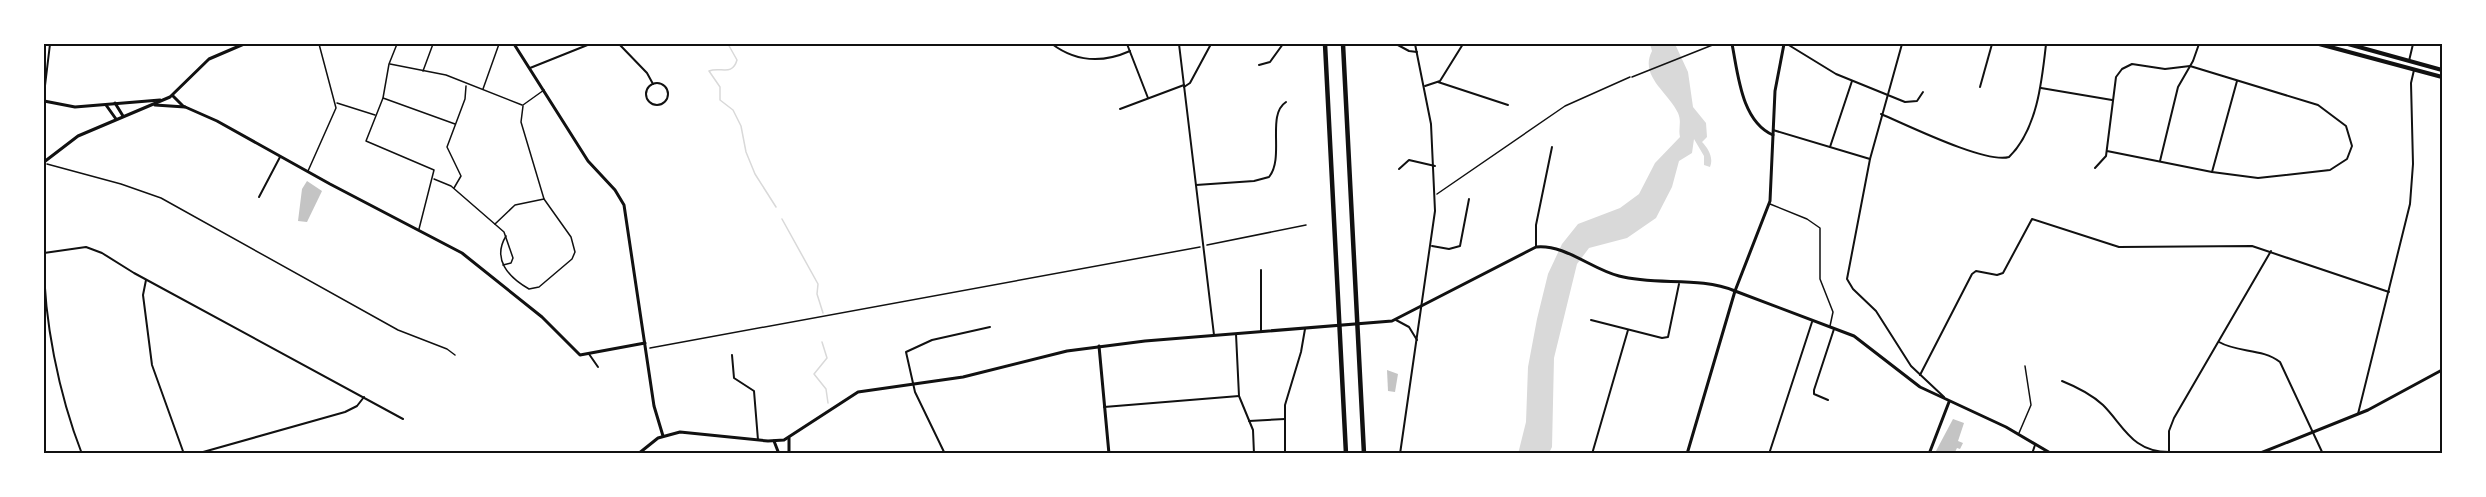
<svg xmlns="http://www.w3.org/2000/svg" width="2486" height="497" font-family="Poppins,sans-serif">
<rect width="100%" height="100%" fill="#fff"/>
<!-- water -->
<path fill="#d9d9d9" d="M1650 44H1675L1688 72 1693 107 1706 123 1707 137 1702 142C1708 148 1714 158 1710 167L1704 165V156L1694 139 1692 153 1679 161 1672 187 1656 218 1627 238 1589 248 1577 264 1554 358 1552 447 1549 453 1518 454 1526 422 1528 367 1537 319 1548 274 1562 244 1578 224 1620 208 1639 194 1655 163 1680 137C1678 128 1682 122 1678 113 1668 92 1639 76 1652 51Z"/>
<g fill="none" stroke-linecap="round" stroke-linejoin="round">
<!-- stream -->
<g stroke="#d9d9d9" stroke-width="1.5">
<path d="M728 44 737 60C732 77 720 66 709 71L720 87V100L733 110 741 126 746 152 755 174 776 207"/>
<path d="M782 219 818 284 817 294 823 313"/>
<path d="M822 342 827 358 814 374 826 389 828 403"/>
</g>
</g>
<!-- building -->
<g fill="#c4c4c4">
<path d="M307 181 322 191 307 222 298 221 302 189Z"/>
<path d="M1387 370 1398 374 1395 392 1388 391Z"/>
<path d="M1953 419 1964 423 1958 441 1963 443 1960 449 1957 448 1954 454 1936 451Z"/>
</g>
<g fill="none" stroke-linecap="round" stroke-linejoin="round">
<!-- path -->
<g stroke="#111" stroke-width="1.5">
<path d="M1632 77 1715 44"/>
<path d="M47 164 121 184 161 198 398 330 447 349 455 355"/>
<path d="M1437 194 1565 106 1630 77"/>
<path d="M1207 245 1306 225"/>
<path d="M650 348 1200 247"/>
</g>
<!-- service -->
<g stroke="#111" stroke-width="1.5">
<path d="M397 44 389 64 383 98 366 141 434 170 419 229"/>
<path d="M390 64 446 75 522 105"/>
<path d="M423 71 433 44"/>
<path d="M483 89 499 44"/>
<path d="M383 98 455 124"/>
<path d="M337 103 375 115"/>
<path d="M523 105 544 90"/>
<path d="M308 171 336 108 319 44"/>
<path d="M434 179 451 186 504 232 513 258 511 263 503 265"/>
<path d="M454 188 461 176 447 147 465 99 466 86"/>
<path d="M1770 204 1807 219 1820 228V279L1833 312 1830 326"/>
<path d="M495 224 515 205 544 199 521 122 523 106"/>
<path d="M506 236C492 259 508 277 529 289L539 287 572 259 575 252 571 237 544 199"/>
<path d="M2019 433 2031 405 2025 366"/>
</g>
<!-- minor -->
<g stroke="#111" stroke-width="2">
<path d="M619 44 647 73 653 84"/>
<path d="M1052 44C1076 62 1103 63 1130 51"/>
<path d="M1127 44 1148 98"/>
<path d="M1179 44 1214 335"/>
<path d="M1396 44 1409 51 1417 52"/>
<path d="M1787 44 1836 74 1905 102 1917 101 1923 92"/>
<path d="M1902 44 1870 159 1847 279 1853 289 1876 311 1911 366 1944 397"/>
<path d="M2409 61 2413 44"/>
<path d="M1259 65 1270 62 1283 44"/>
<path d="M530 68 590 44"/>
<path d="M1438 82 1508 105"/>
<circle cx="657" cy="94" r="11"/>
<path d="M1425 86 1440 81 1463 44"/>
<path d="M1184 87 1190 83 1211 44"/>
<path d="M1980 87 1992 44"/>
<path d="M2041 88 2112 100"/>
<path d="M44 94 50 44"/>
<path d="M1120 109 1184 85"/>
<path d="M1881 114C1907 125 1986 164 2009 157 2037 130 2042 81 2046 44"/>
<path d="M1773 130 1870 159"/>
<path d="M1830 147 1852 81"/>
<path d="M2160 161 2178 87 2193 61 2199 44"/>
<path d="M2095 168 2106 156 2116 77 2122 69 2132 64 2165 69 2190 66 2318 105 2346 126 2352 146 2347 159 2330 170 2258 178 2212 172 2107 151"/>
<path d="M1399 169 1409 160 1435 166"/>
<path d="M2212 172 2237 81"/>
<path d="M1196 185 1254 181 1269 177C1285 157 1266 115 1286 102"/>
<path d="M259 197 280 157"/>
<path d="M1432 246 1449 249 1460 246 1469 199"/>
<path d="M1536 247V225L1552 147"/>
<path d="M44 253 86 247 102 253 134 273 403 419"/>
<path d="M44 254C43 318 59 395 82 454"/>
<path d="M146 280 143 295 152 365 184 454"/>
<path d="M1396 320 1409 327 1417 340"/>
<path d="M1591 320 1662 338 1668 337 1679 284"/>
<path d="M1261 332V270"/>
<path d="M1236 334 1239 396 1253 430 1254 454"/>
<path d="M2219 342C2238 353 2262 348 2280 362L2323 454"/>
<path d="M589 354 598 367"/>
<path d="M732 355 734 378 754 391 758 440"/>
<path d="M1920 375 1972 274 1976 271 1997 275 2003 273 2032 219 2119 247 2252 246 2389 292"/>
<path d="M2062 381C2077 387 2091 394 2103 405 2124 426 2132 452 2169 452"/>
<path d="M1828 400 1814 394V390L1834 329"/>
<path d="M1104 407 1239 396"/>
<path d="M2358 414 2410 204 2413 164 2411 83 2414 70"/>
<path d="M1249 421 1285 419"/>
<path d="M196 454 345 412 357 406 364 397"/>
<path d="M945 454 915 392 906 352 932 340 990 327"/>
<path d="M1285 454V405L1301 352 1305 329"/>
<path d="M1400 454 1435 211 1431 124 1415 44"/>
<path d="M1592 454 1628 330"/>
<path d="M1769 454 1812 322"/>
<path d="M2032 454 2035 445"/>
<path d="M2169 454V431L2174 418 2271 251"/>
</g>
<!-- tertiary -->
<g stroke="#111" stroke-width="3">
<path d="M514 44 588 161 615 190 624 205 654 406 663 436"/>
<path d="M1732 44C1738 73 1741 121 1773 135"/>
<path d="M173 96 183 106 217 121 330 184 462 253 542 317 580 355 645 343"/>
<path d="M44 101 75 107 160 100"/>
<path d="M115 103 123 116"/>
<path d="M106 105 116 119"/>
<path d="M774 441 779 454"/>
<path d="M789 454V438"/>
<path d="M1687 454 1735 291 1854 336 1920 387 2006 427 2052 454"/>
<path d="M1929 454 1949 402"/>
<path d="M2258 454 2368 410 2442 370"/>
</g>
<!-- secondary -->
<g stroke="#111" stroke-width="3">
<path d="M155 105 185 107"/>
<path d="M44 162 78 136 170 97 209 59 244 44"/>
<path d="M1099 346 1109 454"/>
<path d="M638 454 658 438 680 432 768 441 784 440 858 392 963 377 1067 351 1145 341 1392 321 1536 247C1565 244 1591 269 1619 276 1656 286 1699 276 1735 291L1770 201 1775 91 1784 44"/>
</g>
<!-- trunk -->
<g stroke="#111" stroke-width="4">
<path d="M2319 44 2442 77"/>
<path d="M2348 44 2442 70"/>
</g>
<!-- motorway -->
<g stroke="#111" stroke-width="4.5">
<path d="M1325 44 1346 454"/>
<path d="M1343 44 1364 454"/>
</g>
</g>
<!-- border -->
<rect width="2486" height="497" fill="none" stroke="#ffffff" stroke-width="90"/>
<rect x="45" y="45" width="2396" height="407" fill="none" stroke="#111" stroke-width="2"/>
</svg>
